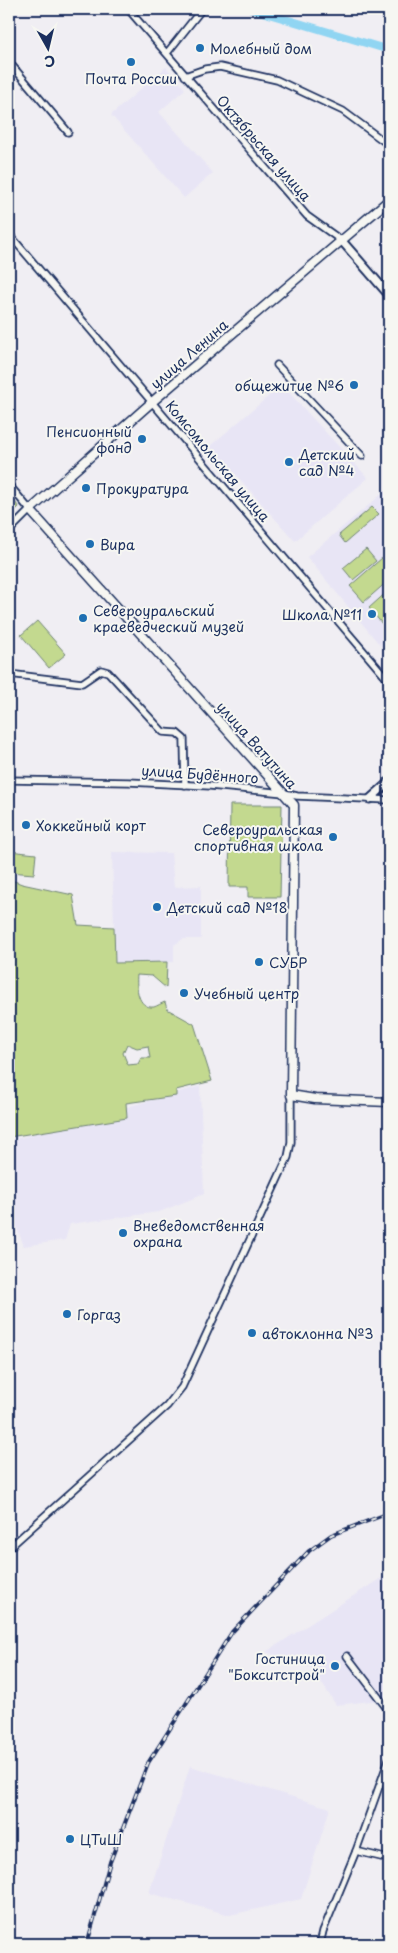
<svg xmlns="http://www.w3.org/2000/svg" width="398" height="1953" font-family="'Playpen Sans',sans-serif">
<rect width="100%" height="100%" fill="#f0eef3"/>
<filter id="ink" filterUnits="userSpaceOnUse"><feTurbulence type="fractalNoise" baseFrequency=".02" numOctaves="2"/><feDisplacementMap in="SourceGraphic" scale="10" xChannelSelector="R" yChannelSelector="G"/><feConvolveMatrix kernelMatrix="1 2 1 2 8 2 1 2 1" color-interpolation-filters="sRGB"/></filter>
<g filter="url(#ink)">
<!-- built -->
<g fill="#e8e5f5">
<path d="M166 67 185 89 159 112 213 173 184 198 111 115Z"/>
<path d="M282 385 368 478 295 541 210 446Z"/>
<path d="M389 488V656L307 557Z"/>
<path d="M112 852 171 853 174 887 201 886V939H183L174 945V962L115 963Z"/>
<path d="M200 1086 204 1194 159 1212 70 1224 65 1240 24 1246 9 1208V1141Z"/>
<path d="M389 1573V1699L336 1705 312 1668 266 1652Z"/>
<path d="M190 1766 330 1808 301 1899 230 1915 149 1893Z"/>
</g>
<!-- green -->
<g fill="#c3d98f" stroke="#6f8476" fill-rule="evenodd">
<path d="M9 495 19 507 9 516Z"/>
<path d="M372 507 379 514 345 543 339 535Z"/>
<path d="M366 549 376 561 353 580 343 568Z"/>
<path d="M382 558 389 566V580L364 602 350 586Z"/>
<path d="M389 590V619L383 625 369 608Z"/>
<path d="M37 621 66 654 49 668 21 635Z"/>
<path d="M230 805H282L280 897H248V887H229Z"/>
<path d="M9 851 36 854 34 874 9 872Z"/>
<path d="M9 879 22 884 73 895 78 925 114 927 115 963 167 962 166 988 152 976 137 975C136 986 137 1009 154 1007 157 1006 162 1003 165 1002L167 1009 194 1024 212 1081 176 1090V1096L126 1103 127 1118 9 1137ZM127 1044 137 1048 148 1046 150 1058H141L138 1064 128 1065 123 1053Z"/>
</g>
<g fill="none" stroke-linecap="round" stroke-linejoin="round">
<!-- canal -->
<path stroke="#90d5f2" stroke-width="8" d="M252 9 389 50"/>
<!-- minor casing -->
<g stroke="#1b2f5e" stroke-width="9">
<g id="minor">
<path d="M128 9 307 216 342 241"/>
<path d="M167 53 202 9"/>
<path d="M9 62 68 132"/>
<path d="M185 76 205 69 220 67 277 80 343 111 389 145"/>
<path d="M9 234 389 681"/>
<path d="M277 365 362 456"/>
<path d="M9 485 30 510 9 531"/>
<path d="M9 674 82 683 101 670 108 672 163 732 177 733 184 739 185 785"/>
<path d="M9 780 129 782 210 786 284 793 297 796 389 800"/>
<path d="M9 1548 167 1406 182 1387 288 1157 291 1142V1095"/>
<path d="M347 1656 389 1711"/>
<path d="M356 1851 389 1859"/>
<path d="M320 1944 323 1931 356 1851 389 1759"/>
</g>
</g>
<!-- tertiary casing -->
<g stroke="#1b2f5e" stroke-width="11">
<g id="tertiary">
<path d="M342 241 389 295"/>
<path d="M370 799 389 782"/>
</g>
</g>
<!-- secondary casing -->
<g stroke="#1b2f5e" stroke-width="11">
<path id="secondary" d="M389 200 152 402 30 510 294 805 291 1095 315 1099 389 1102"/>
</g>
<!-- minor -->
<use href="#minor" stroke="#f6f6f2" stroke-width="5.5"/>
<!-- tertiary -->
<use href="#tertiary" stroke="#f6f6f2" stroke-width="7"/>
<!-- secondary -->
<use href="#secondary" stroke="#f6f6f2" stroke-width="8"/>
<!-- rail casing -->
<g stroke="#1b2f5e" stroke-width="4">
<path id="rail" d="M87 1944 110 1862 148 1763 232 1632 309 1551 331 1535 389 1513"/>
</g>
<!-- rail -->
<use href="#rail" stroke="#f6f6f2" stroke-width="2" stroke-dasharray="5.5" stroke-linecap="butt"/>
</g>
</g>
<!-- markers -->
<g fill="#1f6fb2" stroke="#f6f6f2" stroke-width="2">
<circle cx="200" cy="48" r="5"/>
<circle cx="131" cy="62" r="5"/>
<circle cx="354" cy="385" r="5"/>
<circle cx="142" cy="439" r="5"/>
<circle cx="289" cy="462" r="5"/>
<circle cx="86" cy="488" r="5"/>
<circle cx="90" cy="544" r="5"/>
<circle cx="372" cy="614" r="5"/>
<circle cx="83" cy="618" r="5"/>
<circle cx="26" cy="825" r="5"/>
<circle cx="333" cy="837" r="5"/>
<circle cx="157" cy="907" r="5"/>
<circle cx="259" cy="962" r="5"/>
<circle cx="184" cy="993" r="5"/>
<circle cx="123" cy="1233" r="5"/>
<circle cx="67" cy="1314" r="5"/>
<circle cx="252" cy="1333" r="5"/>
<circle cx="335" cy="1666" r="5"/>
<circle cx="70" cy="1839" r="5"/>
</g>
<g text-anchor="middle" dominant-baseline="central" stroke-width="4" stroke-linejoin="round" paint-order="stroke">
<!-- poi labels -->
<g font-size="14" fill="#1b2f5e" stroke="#f6f6f2" text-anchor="start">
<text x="210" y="48">Молебный дом</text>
<text x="131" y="78" text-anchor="middle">Почта России</text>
<text x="344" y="385" text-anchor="end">общежитие №6</text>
<text x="132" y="431" text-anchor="end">Пенсионный<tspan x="132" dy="16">фонд</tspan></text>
<text x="299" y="454">Детский<tspan x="299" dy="16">сад №4</tspan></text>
<text x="96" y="488">Прокуратура</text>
<text x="100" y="544">Вира</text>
<text x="93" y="610">Североуральский<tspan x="93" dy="16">краеведческий музей</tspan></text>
<text x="362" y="614" text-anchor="end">Школа №11</text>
<text x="36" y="825">Хоккейный корт</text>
<text x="323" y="829" text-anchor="end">Североуральская<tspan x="323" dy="16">спортивная школа</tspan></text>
<text x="167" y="907">Детский сад №18</text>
<text x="269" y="962">СУБР</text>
<text x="194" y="993">Учебный центр</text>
<text x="133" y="1225">Вневедомственная<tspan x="133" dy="16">охрана</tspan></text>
<text x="77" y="1314">Горгаз</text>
<text x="262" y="1333">автоклонна №3</text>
<text x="325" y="1658" text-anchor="end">Гостиница<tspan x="325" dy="16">"Бокситстрой"</tspan></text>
<text x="80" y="1839">ЦТиШ</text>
</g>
<!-- street labels -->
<g font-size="14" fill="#1b2f5e" stroke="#f6f6f2">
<text transform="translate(264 148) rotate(49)">Октябрьская улица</text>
<text transform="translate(189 354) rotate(-41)">улица Ленина</text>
<text transform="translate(218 461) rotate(50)">Комсомольская улица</text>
<text transform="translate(257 745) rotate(48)">улица Ватутина</text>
<text transform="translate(200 774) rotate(4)">улица Будённого</text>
</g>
</g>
<!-- margin -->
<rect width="398" height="1953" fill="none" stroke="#f6f6f2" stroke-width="30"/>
<rect x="15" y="15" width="368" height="1923" fill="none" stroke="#1b2f5e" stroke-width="2" filter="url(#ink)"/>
<!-- north arrow -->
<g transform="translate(48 48) rotate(172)" stroke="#f6f6f2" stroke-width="4" paint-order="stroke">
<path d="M0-4L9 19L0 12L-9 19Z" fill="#1b2f5e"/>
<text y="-8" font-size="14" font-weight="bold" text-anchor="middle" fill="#1b2f5e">С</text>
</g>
</svg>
